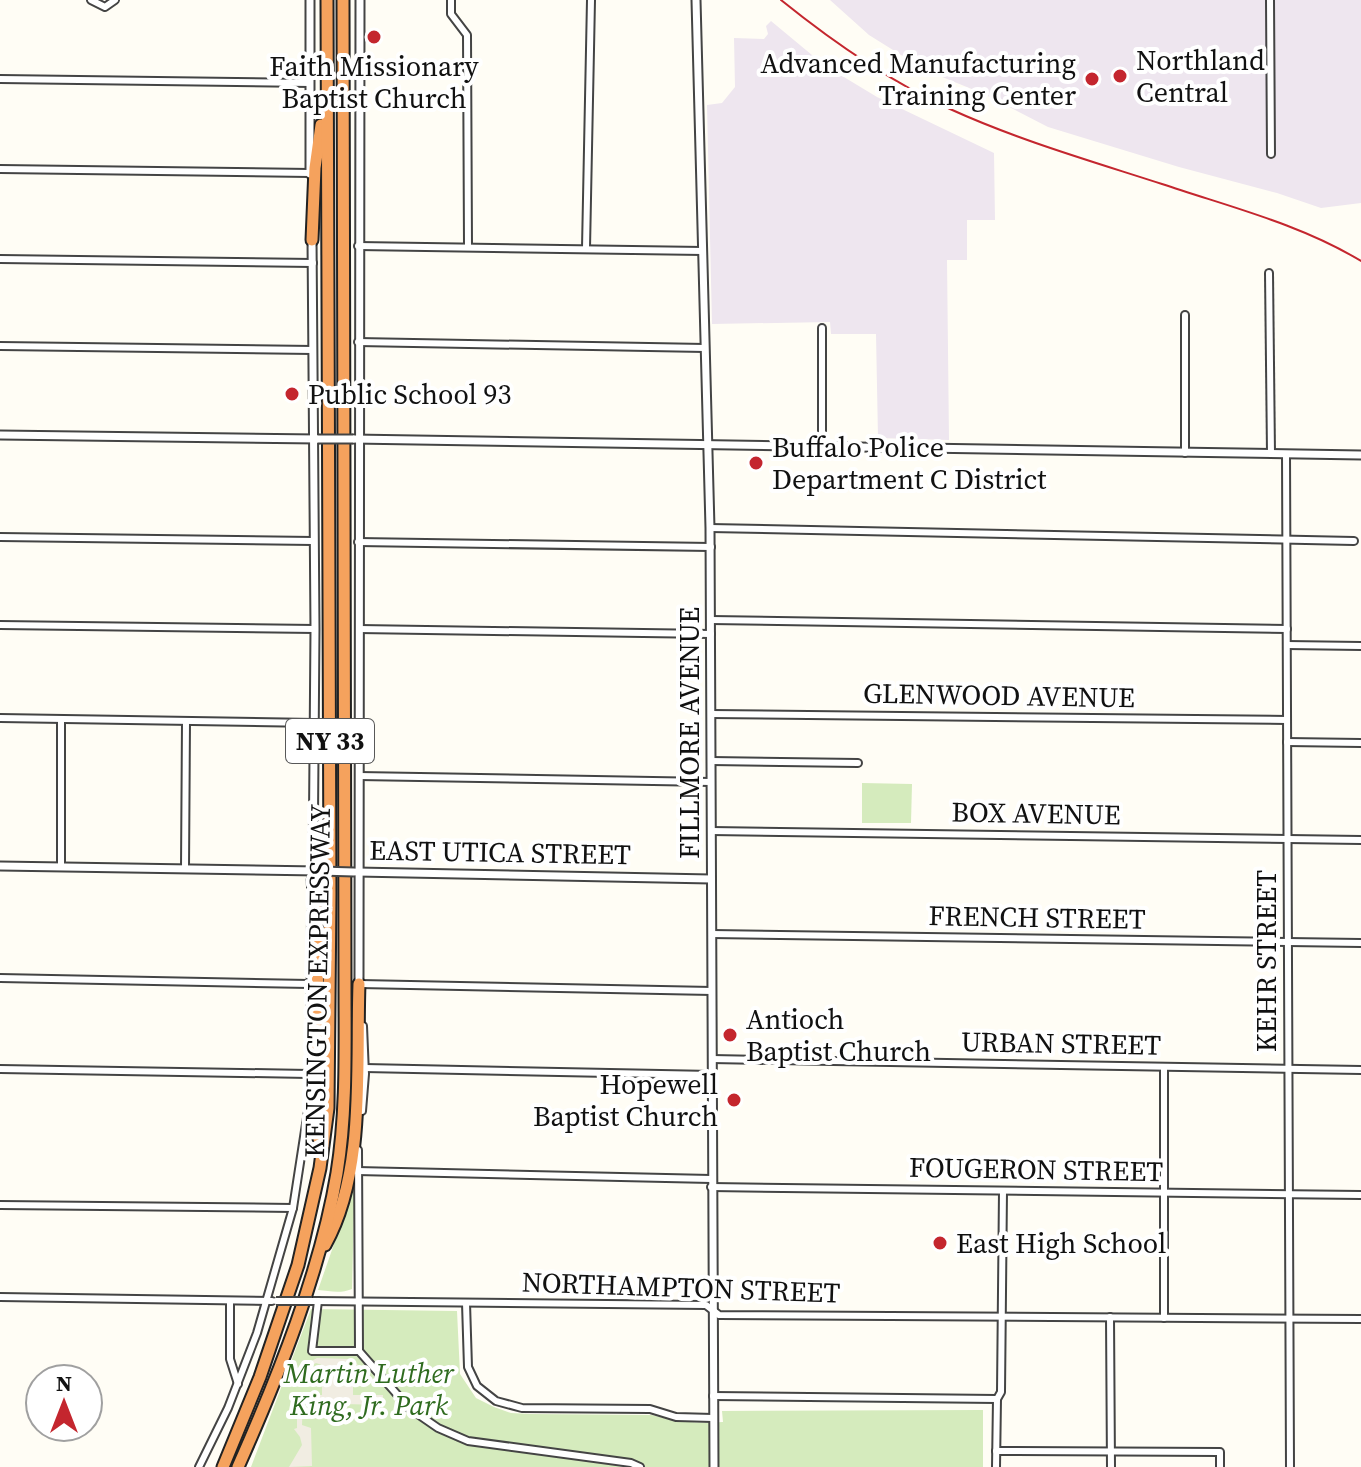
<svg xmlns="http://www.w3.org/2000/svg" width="1361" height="1467" font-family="'Source Serif 4',serif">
<rect width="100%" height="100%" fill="#fffdf5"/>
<!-- industrial -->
<g fill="#eee6ef">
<path d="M830 0H1361V203L1321 208 1277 193 1179 167 1048 127 984 94 925 70 869 35Z"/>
<path d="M771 21 824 65 877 97 994 153 995 220H967V260H947L949 440 878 438 876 334H831L830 322 712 324 707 105 722 103 735 87 734 38 764 39 768 34 766 26Z"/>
</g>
<!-- green -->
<g fill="#d5ebbd">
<path d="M862 783 912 784 911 823H862Z"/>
<path d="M355 1164 352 1289C340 1294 330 1291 318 1290L333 1247Z"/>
<path d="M311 1309 457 1311 460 1374 476 1398 494 1407 511 1413 530 1414 652 1415C681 1423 693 1423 723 1422L722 1411 983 1410V1467H251Z"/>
</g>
<!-- plaza -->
<path fill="#f1ede2" d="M317 1358 351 1359 358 1365 349 1367 348 1384 353 1385V1395H383L382 1405 306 1403V1399H303L302 1425 311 1428 312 1466 289 1467 302 1445 300 1437 294 1429 297 1428V1395H322V1386L328 1385V1367L316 1363 310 1366 308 1363Z"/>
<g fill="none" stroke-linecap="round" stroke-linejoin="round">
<!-- minor casing -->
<g stroke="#444" stroke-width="10">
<g id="minor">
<path d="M91 0 105 7 115 0"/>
<path d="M451 0V14L467 35 468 246"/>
<path d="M1270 0 1271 154"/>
<path d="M0 79 310 83"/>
<path d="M0 169 310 173"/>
<path d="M358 246 703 251"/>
<path d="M586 248 591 0"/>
<path d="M0 259 313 263"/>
<path d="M1269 273 1271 454"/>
<path d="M1185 315V453"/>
<path d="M822 328V447"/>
<path d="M358 342 705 348"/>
<path d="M0 346 313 350"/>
<path d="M1286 454 1290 1467"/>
<path d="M710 528 1354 541"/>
<path d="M0 537 313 541"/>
<path d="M358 542 711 547"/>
<path d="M711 620 1287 629"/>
<path d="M0 625 315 629"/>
<path d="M359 629 711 634"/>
<path d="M1287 645 1361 646"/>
<path d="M711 714 1287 720"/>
<path d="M0 718 315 723"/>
<path d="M61 720V867"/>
<path d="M1287 742 1361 743"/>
<path d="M711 761 858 763"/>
<path d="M359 776 711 782"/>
<path d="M711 831 1361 840"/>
<path d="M185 869 186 722"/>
<path d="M712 934 1361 943"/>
<path d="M0 978 309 984"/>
<path d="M360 984 712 991"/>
<path d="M712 1059 1361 1070"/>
<path d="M1164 1067V1318"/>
<path d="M365 1068 712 1075"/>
<path d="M0 1069 309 1074"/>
<path d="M362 1111 365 1074 363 1026"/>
<path d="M358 1150 359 1351 409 1408 438 1428 468 1441 631 1463 640 1467"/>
<path d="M357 1171 711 1179"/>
<path d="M711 1187 1361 1195"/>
<path d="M0 1205 293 1208"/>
<path d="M0 1297 272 1301"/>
<path d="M230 1301V1359L238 1384"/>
<path d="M312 1301 706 1305 719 1315 1361 1319"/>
<path d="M318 1301 312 1351H359"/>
<path d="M466 1303 468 1367 477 1386 496 1401 522 1408 650 1409 676 1417 713 1418"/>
<path d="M1110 1317 1111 1467"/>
<path d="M713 1396 997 1399"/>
<path d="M996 1451 1220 1452V1467"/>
<path d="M199 1467 228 1408 257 1333 293 1208 310 1098 311 913"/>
<path d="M996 1467 997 1399 1001 1392 1003 1191"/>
</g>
</g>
<!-- tertiary casing -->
<g stroke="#444" stroke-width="11">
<g id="tertiary">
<path d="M696 0 710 528 714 1467"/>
<path d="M310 174V0"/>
<path d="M312 238 315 629 313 880"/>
<path d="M0 435 318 439"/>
<path d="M353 439 1361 455"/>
<path d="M0 866 318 871"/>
<path d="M357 872 711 879"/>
<path d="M359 984 360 0"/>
</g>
</g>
<!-- motorway casing -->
<g stroke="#222" stroke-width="15">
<g id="motorway">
<path d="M312 240 315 168 321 125"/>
<path d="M313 880 317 928 319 1139"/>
<path d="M325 1245C366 1172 356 1066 359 984"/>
<path d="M223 1467 260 1377 298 1265 320 1168 328 1108 330 894 327 0"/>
<path d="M238 1467C278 1377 321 1270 337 1173 347 1111 345 1047 345 984L343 0"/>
</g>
</g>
<!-- minor -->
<use href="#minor" stroke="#fff" stroke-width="6"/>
<!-- tertiary -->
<use href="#tertiary" stroke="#fff" stroke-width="7"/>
<!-- motorway -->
<use href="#motorway" stroke="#f5a25d" stroke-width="11"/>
<!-- rail -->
<path stroke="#c4262e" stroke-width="2" d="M781 0C833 42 889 81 950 109 1018 140 1091 161 1162 184 1230 207 1300 224 1361 261"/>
<!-- minor-bridge casing -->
<g stroke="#444" stroke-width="10" stroke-linecap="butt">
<path id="minor-bridge" d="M276 1301H312"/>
</g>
<!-- tertiary-bridge casing -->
<g stroke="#444" stroke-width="11" stroke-linecap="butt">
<g id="tertiary-bridge">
<path d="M318 439H353"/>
<path d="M320 871 354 872"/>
</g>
</g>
<!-- minor-bridge -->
<use href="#minor-bridge" stroke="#fff" stroke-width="6"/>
<!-- tertiary-bridge -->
<use href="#tertiary-bridge" stroke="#fff" stroke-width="7"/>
</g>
<!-- markers -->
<g fill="#c4262e" stroke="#fff" stroke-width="3">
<circle cx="374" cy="37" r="8"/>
<circle cx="1120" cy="76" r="8"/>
<circle cx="1092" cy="79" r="8"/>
<circle cx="292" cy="394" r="8"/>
<circle cx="756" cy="463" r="8"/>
<circle cx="730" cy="1035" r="8"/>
<circle cx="734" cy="1100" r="8"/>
<circle cx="940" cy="1243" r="8"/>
</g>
<g text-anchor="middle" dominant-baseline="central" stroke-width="8" stroke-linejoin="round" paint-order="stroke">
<!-- shield labels -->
<rect fill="#fff" stroke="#585858" stroke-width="2" x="286" y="719" width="88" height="44" rx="6"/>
<g font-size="26" font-weight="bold" fill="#111">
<text x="330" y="741">NY 33</text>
</g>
<!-- poi labels -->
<g font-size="28" fill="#111" stroke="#fff" text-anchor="start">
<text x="1136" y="60">Northland<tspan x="1136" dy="32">Central</tspan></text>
<text x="1076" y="63" text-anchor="end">Advanced Manufacturing<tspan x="1076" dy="32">Training Center</tspan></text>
<text x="374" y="66" text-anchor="middle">Faith Missionary<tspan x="374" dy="32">Baptist Church</tspan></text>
<text x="308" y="394">Public School 93</text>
<text x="772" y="447">Buffalo Police<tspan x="772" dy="32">Department C District</tspan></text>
<text x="746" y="1019">Antioch<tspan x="746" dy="32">Baptist Church</tspan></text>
<text x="718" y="1084" text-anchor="end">Hopewell<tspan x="718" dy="32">Baptist Church</tspan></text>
<text x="956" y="1243">East High School</text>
</g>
<!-- street labels -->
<g font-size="28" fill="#111" stroke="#fff">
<text transform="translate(999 695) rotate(1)">GLENWOOD AVENUE</text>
<text transform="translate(689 733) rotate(-90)">FILLMORE AVENUE</text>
<text transform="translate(1036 813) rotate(1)">BOX AVENUE</text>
<text transform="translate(500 852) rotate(1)">EAST UTICA STREET</text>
<text transform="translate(1037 917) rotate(1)">FRENCH STREET</text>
<text transform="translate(1266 961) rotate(-90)">KEHR STREET</text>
<text transform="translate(317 981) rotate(-89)">KENSINGTON EXPRESSWAY</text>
<text transform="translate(1061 1043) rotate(1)">URBAN STREET</text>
<text transform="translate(1036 1169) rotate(1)">FOUGERON STREET</text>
<text transform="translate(681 1287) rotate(2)">NORTHAMPTON STREET</text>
</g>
<!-- park labels -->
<g font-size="28" font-style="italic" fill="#2f6b1f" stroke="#fff">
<text x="369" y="1373">Martin Luther<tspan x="369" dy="32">King, Jr. Park</tspan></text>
</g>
</g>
<!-- north arrow -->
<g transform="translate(64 1403)"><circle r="38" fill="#ffffff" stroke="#a0a0a0" stroke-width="2"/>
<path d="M0-6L14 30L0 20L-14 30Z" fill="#c4262e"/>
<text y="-12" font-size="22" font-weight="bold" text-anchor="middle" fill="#111111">N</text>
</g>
</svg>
